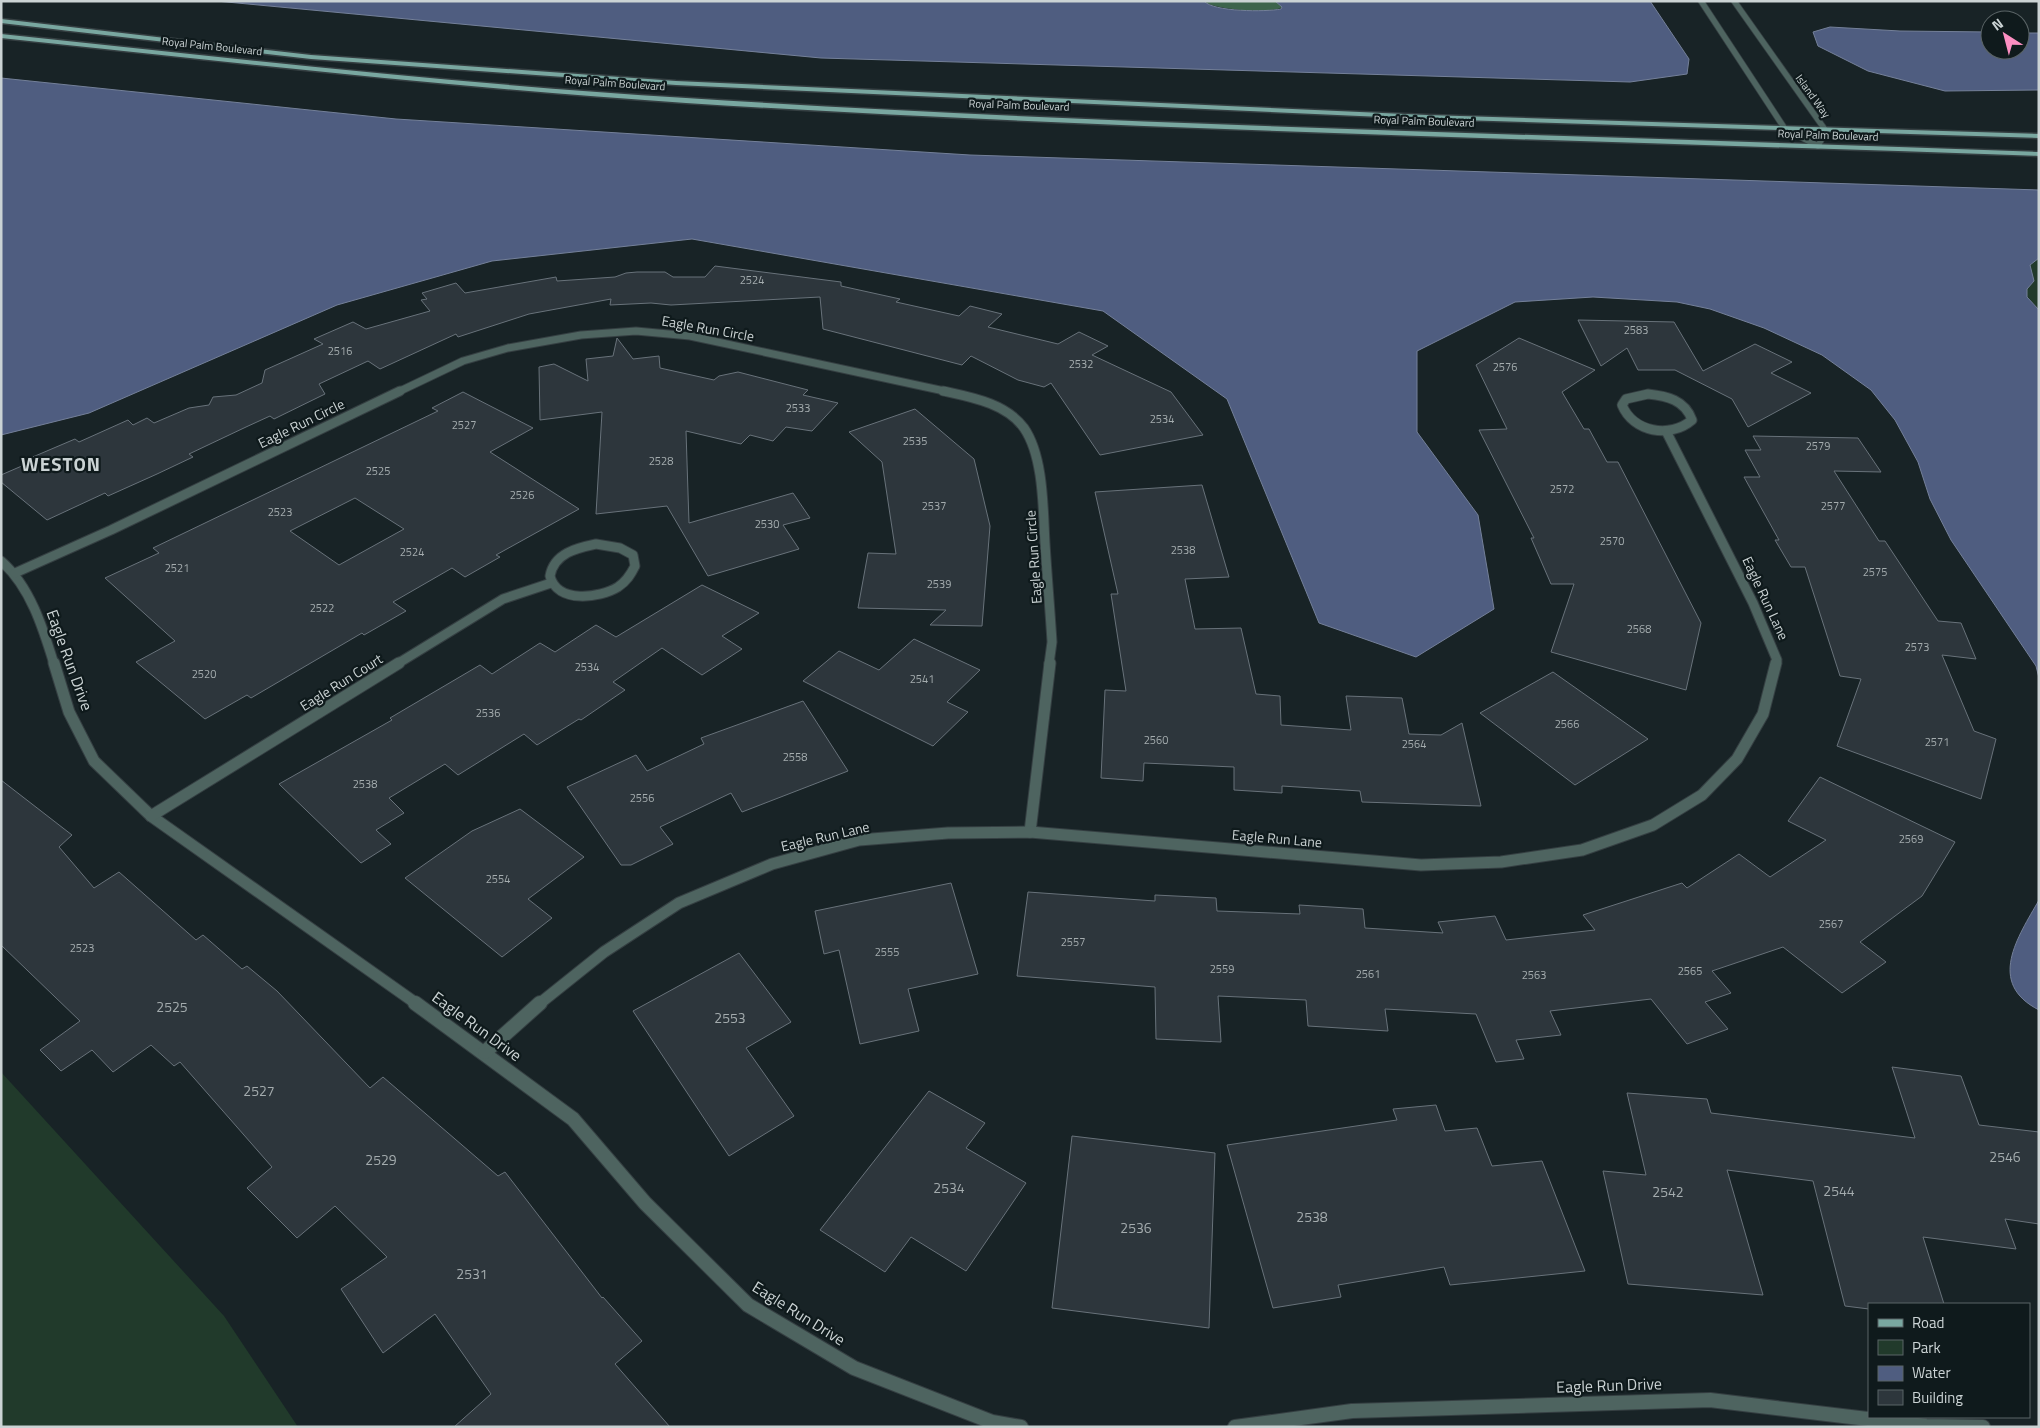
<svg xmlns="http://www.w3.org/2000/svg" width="2040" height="1428" font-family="'Titillium Web',sans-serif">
<rect width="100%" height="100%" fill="#182326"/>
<!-- green -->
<g fill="#213a2b">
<path d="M2039 258V310L2027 296V289L2034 281 2030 265Z"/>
<path d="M1 1072 224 1316 298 1427H1Z"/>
</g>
<!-- forest -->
<path fill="#3d644c" d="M1204 1H1275L1282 7C1274 14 1211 10 1204 1Z"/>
<!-- water -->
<g fill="#4f5d80" stroke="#748099">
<path d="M216 1H1204C1213 12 1266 12 1281 9L1282 7 1275 1H1650L1689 59 1687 74 1630 82 821 58Z"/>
<path d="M1830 27 1900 31 1990 32V50H2020V33H2039V90L1945 91 1868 71 1818 46 1813 32Z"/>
<path d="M1 78 396 119 970 155 2039 190V258L2030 265 2034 281 2027 289V297L2039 310V678L2036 666 1951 540 1930 499 1918 462 1895 420 1871 390 1822 355 1764 328 1710 309 1677 302 1593 297 1515 302 1417 351V432L1478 515 1494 609 1416 657 1319 623 1227 399 1103 311 692 239 492 261 337 305 89 413 1 435Z"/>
<path d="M2039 900V1010C1986 983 2018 937 2039 900Z"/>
</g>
<!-- building -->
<g fill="#2d363c" stroke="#68727a" fill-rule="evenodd">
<path d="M715 266 841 282V286L900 299 896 302 959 316 970 306 1002 314 988 327 1058 344 1079 332 1108 346 1092 355 1171 392 1203 435 1100 455 1051 383 1044 387 1018 380 971 356 962 365 823 329 820 297 671 305 651 303 610 305 611 299 529 314 458 337 456 334 380 369 368 361 319 384 325 394 274 419 270 416 246 427 189 454 193 457 157 474 108 496 105 493 47 520 1 482V475L31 462 28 459 75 439 79 442 128 420 133 425 147 418 154 423 189 408 209 405 213 397 236 395 262 383 265 370 323 344 314 339 353 322 366 329 430 311 421 300 427 299 422 293 456 283 465 293 556 277 557 281 615 277 626 273 637 272H665L673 277H705Z"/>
<path d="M1578 320 1674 322 1703 371 1755 344 1792 362 1771 373 1811 393 1748 427 1732 399 1675 370H1638L1627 348 1601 366Z"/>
<path d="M617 338 633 359 659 356 660 368 714 380 719 376 738 372 808 390 803 395 838 403 812 431 786 427 773 441 750 435 741 444 686 431 689 523 793 493 810 518 783 525 799 549 708 576 667 506 596 514 602 412 540 420 539 367 554 364 588 381 586 359 613 356Z"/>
<path d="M1519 338 1595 370 1562 392 1584 429H1589L1607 462H1618L1701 623 1686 690 1551 652 1574 584H1551L1531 538H1534L1479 430 1507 429 1476 365Z"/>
<path d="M463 392 533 428 490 452 579 509 496 555 500 557 465 577 452 568 393 602 406 611 364 635 362 633 251 698 247 695 205 719 136 662 175 641 105 578 159 553 153 548 438 411 432 408ZM355 498 404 529 339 565 290 531Z"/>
<path d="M915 409 974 459 990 526 982 626 930 625 946 610 858 608 868 553 896 554 882 462 849 432Z"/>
<path d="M1753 436 1858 438 1881 472 1834 471 1879 541H1885L1938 621 1961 623 1976 659 1942 655 1974 731 1996 739 1981 799 1837 746 1861 679 1840 676 1805 567H1791L1775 540H1779L1744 477H1760L1745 450H1761Z"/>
<path d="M1202 485 1229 577 1185 579 1195 629 1241 628 1256 694 1280 696 1281 725 1351 730 1346 696 1402 698 1409 734 1441 735 1462 723 1481 806 1362 802 1360 791 1282 786V793L1234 790V767L1144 763 1143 781 1101 778 1105 690 1126 691 1111 594H1118L1095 492Z"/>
<path d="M702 585 759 613 722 636 742 649 702 675 662 648 613 682 625 690 581 720 579 719 537 745 524 734 458 775 445 764 389 798 404 813 376 830 391 844 361 863 279 784 392 720 390 718 480 665 492 674 540 643 555 652 596 625 616 637Z"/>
<path d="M914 639 980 670 947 702 968 712 933 746 803 681 839 651 879 670Z"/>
<path d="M1553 672 1648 739 1575 785 1480 713Z"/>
<path d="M803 701 848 771 742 812 731 793 660 827 673 844 631 865H621L567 787 636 755 647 771 704 744 701 738Z"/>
<path d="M1820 777 1955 842 1922 896 1860 942 1886 962 1842 993 1783 947 1712 971 1731 993 1705 1002 1728 1029 1687 1044 1651 999 1550 1011 1561 1035 1516 1040 1524 1059 1496 1062 1476 1014 1385 1009 1388 1031 1308 1026 1306 1000 1218 996 1221 1042 1156 1039 1155 987 1017 976 1028 892 1155 901V895L1216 898 1217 911 1300 914 1299 905 1363 909 1365 928 1443 933 1438 922 1495 916 1506 940 1595 930 1583 915 1682 883 1687 888 1739 854 1770 877 1826 840 1788 821Z"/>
<path d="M1 780 72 835 59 847 94 888 119 872 196 940 203 935 242 969 247 966 277 991 370 1088 383 1077 498 1176 505 1172 602 1298 603 1297 642 1341 615 1364 670 1427H454L491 1394 435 1314 383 1353 341 1289 387 1257 335 1206 297 1238 247 1188 272 1167 180 1062 174 1066 151 1045 113 1072 92 1050 61 1071 40 1050 80 1021 1 945Z"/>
<path d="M520 809 584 857 528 899 552 918 502 957 405 878 472 831Z"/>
<path d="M951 883 978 974 908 989 919 1031 860 1044 839 950 824 954 815 911Z"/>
<path d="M739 953 791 1022 746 1048 794 1116 729 1156 633 1011Z"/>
<path d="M1892 1067 1961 1076 1979 1125 2039 1132V1224L2005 1219 2016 1249 1923 1237 1944 1304H1869V1309L1845 1306 1813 1181 1727 1170 1763 1295 1628 1284 1603 1171 1646 1175 1627 1093 1707 1099 1711 1113 1915 1138Z"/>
<path d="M929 1091 985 1123 966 1148 1026 1183 966 1271 911 1237 885 1272 820 1230Z"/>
<path d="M1436 1105 1445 1131 1477 1128 1492 1166 1542 1161 1585 1271 1450 1285 1444 1267 1338 1285 1341 1297 1273 1308 1227 1145 1397 1120 1393 1109Z"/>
<path d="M1072 1136 1215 1153 1209 1328 1052 1308Z"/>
</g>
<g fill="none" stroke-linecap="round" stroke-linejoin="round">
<!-- minor-far3 casing -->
<g stroke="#353f42" stroke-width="9">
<path id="minor-far3" d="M398 392 463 361 508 348 581 335 636 331 690 336 949 392"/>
</g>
<!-- minor-far2 casing -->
<g stroke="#353f42" stroke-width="11">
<g id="minor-far2">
<path d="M943 391C970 397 1006 403 1024 428 1044 457 1043 510 1045 543 1047 576 1050 609 1052 642L1049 664"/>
<path d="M1648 394C1667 396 1685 400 1692 420 1670 439 1633 432 1622 405L1626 399Z"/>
<path d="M1666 431 1753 603 1777 660 1776 664"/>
<path d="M596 544 620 548 633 555 635 566C631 574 627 581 618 587 600 598 557 604 550 576 554 553 577 548 596 544Z"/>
<path d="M1 561C30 586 43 628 54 664"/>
<path d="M15 573 111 530 400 391"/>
<path d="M397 664 503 599 551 583"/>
</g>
</g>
<!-- minor-far1 casing -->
<g stroke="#353f42" stroke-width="13">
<g id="minor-far1">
<path d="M54 663 69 712 94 761 151 816 417 1004"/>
<path d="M151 816 399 663"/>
<path d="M1030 832 1050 663"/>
<path d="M539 1004 604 952 679 903 772 864 859 840 948 833 1030 832 1421 865 1501 862 1582 850 1653 825 1702 795 1737 759 1763 714 1776 663"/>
</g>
</g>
<!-- minor casing -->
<g stroke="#353f42" stroke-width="16">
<g id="minor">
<path d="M415 1003 573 1119 645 1203 748 1305 854 1368 992 1422 1021 1427"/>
<path d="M485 1052 540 1003"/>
<path d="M1235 1427 1352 1411 1710 1400 1926 1426 1983 1427"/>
</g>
</g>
<!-- tertiary casing -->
<g stroke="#353f42" stroke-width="7">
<path id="tertiary" d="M1701 1 1785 129 1818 146 1826 131 1734 1"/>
</g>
<!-- primary casing -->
<g stroke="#353f42" stroke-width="3">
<g id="primary">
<path d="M1 19 311 55 676 81 1427 115 2039 134V138L1427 119 676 85 311 59 1 23Z"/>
<path d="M1 34C229 58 457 84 686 98 1136 127 1588 135 2039 152V156C1588 140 1136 131 686 103 457 88 229 62 1 38Z"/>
</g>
</g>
<!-- minor-far3 -->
<use href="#minor-far3" stroke="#4e6460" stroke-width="7"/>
<!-- minor-far2 -->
<use href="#minor-far2" stroke="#4e6460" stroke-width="9"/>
<!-- minor-far1 -->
<use href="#minor-far1" stroke="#4e6460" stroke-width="11"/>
<!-- minor -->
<use href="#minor" stroke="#4e6460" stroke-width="14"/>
<!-- tertiary -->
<use href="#tertiary" stroke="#4e6460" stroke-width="5.5"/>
<!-- primary -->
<use href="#primary" fill="#79a7a0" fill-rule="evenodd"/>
</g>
<g text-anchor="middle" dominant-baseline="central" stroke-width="4.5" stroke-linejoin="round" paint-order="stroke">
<!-- far-street labels -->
<g font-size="11" fill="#cbd3d4" stroke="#0f1a1c">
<text transform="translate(212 46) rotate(6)">Royal Palm Boulevard</text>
<text transform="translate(615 83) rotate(4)">Royal Palm Boulevard</text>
<text transform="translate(1813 96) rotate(54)">Island Way</text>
<text transform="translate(1019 105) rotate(2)">Royal Palm Boulevard</text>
<text transform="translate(1424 121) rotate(2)">Royal Palm Boulevard</text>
<text transform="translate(1828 135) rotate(2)">Royal Palm Boulevard</text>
</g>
<!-- number labels -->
<g font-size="11" fill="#a4acae">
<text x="752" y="280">2524</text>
<text x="1636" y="330">2583</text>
<text x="340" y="351">2516</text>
<text x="1081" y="364">2532</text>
<text x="1505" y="367">2576</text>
<text x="798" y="408">2533</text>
<text x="1162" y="419">2534</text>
<text x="464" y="425">2527</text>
<text x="915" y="441">2535</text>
<text x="1818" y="446">2579</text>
<text x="661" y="461">2528</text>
<text x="378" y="471">2525</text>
<text x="1562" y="489">2572</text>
<text x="522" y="495">2526</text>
<text x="934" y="506">2537</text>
<text x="1833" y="506">2577</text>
<text x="280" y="512">2523</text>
<text x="767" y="524">2530</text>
<text x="1612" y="541">2570</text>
<text x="1183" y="550">2538</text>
<text x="412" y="552">2524</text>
<text x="177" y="568">2521</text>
<text x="1875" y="572">2575</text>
<text x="939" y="584">2539</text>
<text x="322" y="608">2522</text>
<text x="1639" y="629">2568</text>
<text x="1917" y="647">2573</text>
<text x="587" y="667">2534</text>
<text x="204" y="674">2520</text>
<text x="922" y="679">2541</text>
<text x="488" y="713">2536</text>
<text x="1567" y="724">2566</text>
<text x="1156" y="740">2560</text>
<text x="1937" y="742">2571</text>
<text x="1414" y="744">2564</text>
<text x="795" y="757">2558</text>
<text x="365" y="784">2538</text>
<text x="642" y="798">2556</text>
<text x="1911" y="839">2569</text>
<text x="498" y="879">2554</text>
<text x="1831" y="924">2567</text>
<text x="1073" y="942">2557</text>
<text x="82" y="948">2523</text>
<text x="887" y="952">2555</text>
<text x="1222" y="969">2559</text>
<text x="1690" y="971">2565</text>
<text x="1368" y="974">2561</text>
<text x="1534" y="975">2563</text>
</g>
<!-- street labels -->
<g font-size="14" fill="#cbd3d4" stroke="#0f1a1c">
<text transform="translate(708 328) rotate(10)">Eagle Run Circle</text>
<text transform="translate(301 423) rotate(-26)">Eagle Run Circle</text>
<text transform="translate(1033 557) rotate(-94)">Eagle Run Circle</text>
<text transform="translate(1766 598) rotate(65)">Eagle Run Lane</text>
<text transform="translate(341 682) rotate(-32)">Eagle Run Court</text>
<text transform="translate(825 836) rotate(-13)">Eagle Run Lane</text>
<text transform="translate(1277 838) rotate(5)">Eagle Run Lane</text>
</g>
<!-- near-number labels -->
<g font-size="14" fill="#a4acae">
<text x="172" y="1006">2525</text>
<text x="730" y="1017">2553</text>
<text x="259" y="1090">2527</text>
<text x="2005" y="1156">2546</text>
<text x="381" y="1159">2529</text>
<text x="949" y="1187">2534</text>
<text x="1839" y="1190">2544</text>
<text x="1668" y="1191">2542</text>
<text x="1312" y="1216">2538</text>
<text x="1136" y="1227">2536</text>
<text x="472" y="1273">2531</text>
</g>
<!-- near-street labels -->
<g font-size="16" fill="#cbd3d4" stroke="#0f1a1c">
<text transform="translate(70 660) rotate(70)">Eagle Run Drive</text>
<text transform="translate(477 1026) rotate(36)">Eagle Run Drive</text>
<text transform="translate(799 1313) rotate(32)">Eagle Run Drive</text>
<text transform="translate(1609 1385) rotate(-2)">Eagle Run Drive</text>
</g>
<!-- district labels -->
<g font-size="19" font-weight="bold" letter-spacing="1" fill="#cbd3d4" stroke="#0f1a1c">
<text x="61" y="463">WESTON</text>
</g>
</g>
<!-- border -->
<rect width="2040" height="1428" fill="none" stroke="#cbd3d4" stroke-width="5"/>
<!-- legend -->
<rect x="1868" y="1303" width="162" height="115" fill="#0f1a1c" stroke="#5a6466"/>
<rect x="1878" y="1319" width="25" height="8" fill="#79a7a0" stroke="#5a6466"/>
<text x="1912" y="1328" font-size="15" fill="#cbd3d4">Road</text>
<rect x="1878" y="1340" width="25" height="15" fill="#213a2b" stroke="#5a6466"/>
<text x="1912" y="1353" font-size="15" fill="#cbd3d4">Park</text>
<rect x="1878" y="1366" width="25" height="15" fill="#4f5d80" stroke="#5a6466"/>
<text x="1912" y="1378" font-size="15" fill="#cbd3d4">Water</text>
<rect x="1878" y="1390" width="25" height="15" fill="#2d363c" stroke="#5a6466"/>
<text x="1912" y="1403" font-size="15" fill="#cbd3d4">Building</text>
<!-- north arrow -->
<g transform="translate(2005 35) rotate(324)"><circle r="24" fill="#0f1a1c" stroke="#5a6466"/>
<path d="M0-4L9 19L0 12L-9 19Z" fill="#fc8fc2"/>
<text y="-8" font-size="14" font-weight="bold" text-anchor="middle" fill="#cbd3d4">N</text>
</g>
</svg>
